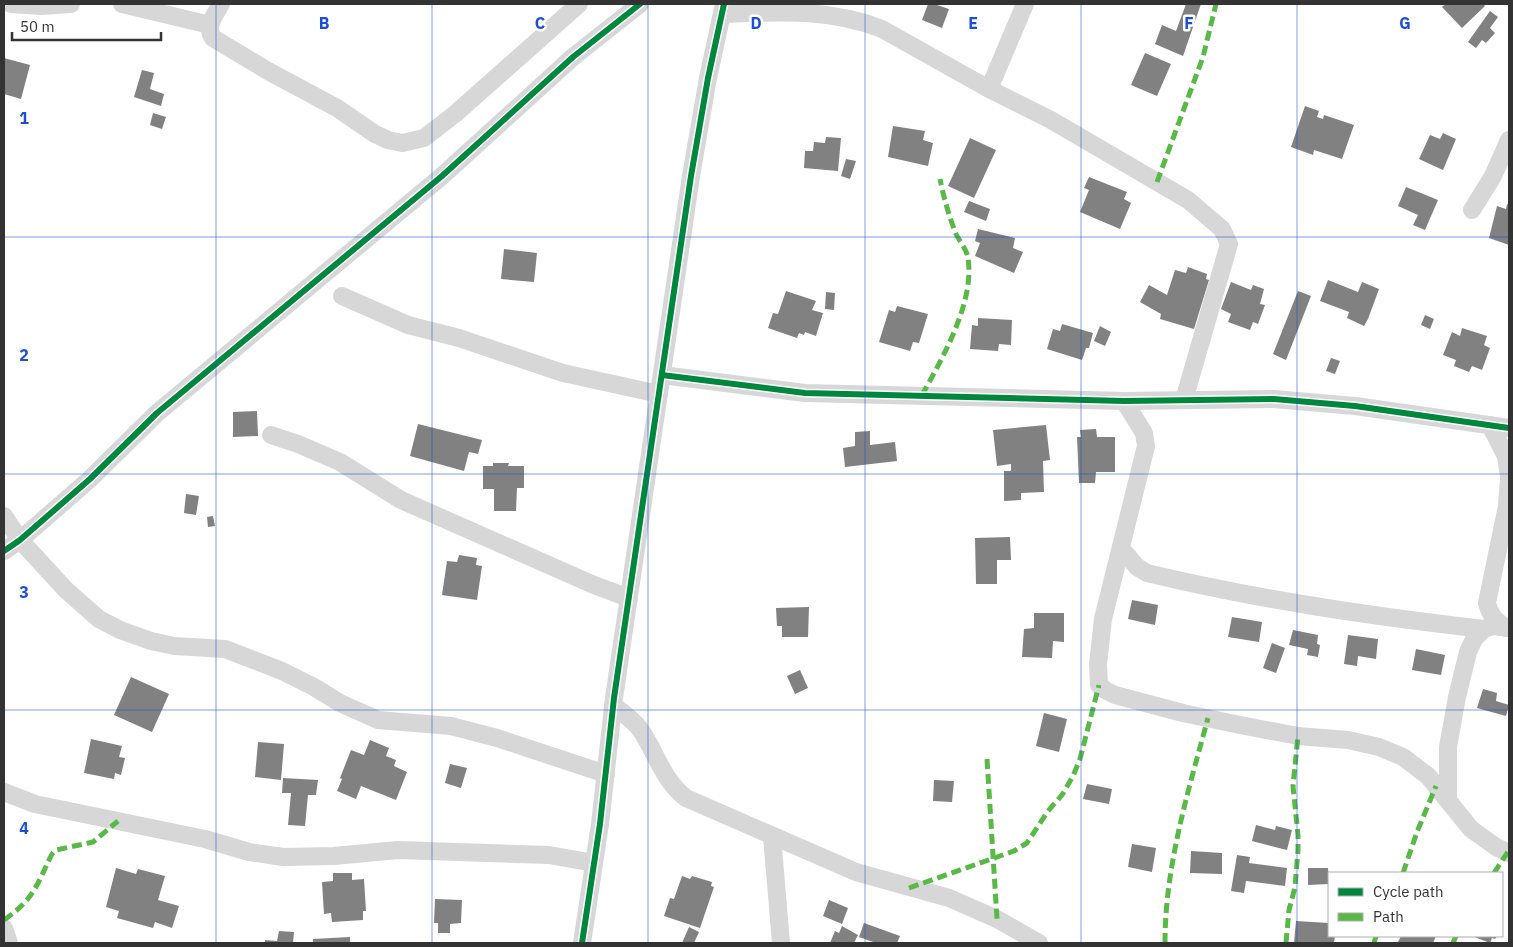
<svg xmlns="http://www.w3.org/2000/svg" width="1513" height="947" font-family="'IBM Plex Sans',sans-serif">
<rect width="100%" height="100%" fill="#fff"/>
<!-- building -->
<g fill="#818181">
<path d="M928 4H934L949 9 942 28 922 20Z"/>
<path d="M1186 4H1201L1183 56 1155 44 1162 25 1176 31Z"/>
<path d="M1446 4H1483L1485 6 1462 28 1442 7Z"/>
<path d="M1490 11 1498 17 1490 28 1495 33 1486 43 1482 40 1476 48 1468 42Z"/>
<path d="M1145 53 1171 64 1157 96 1131 85Z"/>
<path d="M4 58 30 65 21 99 4 94Z"/>
<path d="M142 70 154 73 150 89 164 94 161 106 134 97Z"/>
<path d="M1305 106 1319 111 1317 117 1323 119 1324 115 1354 125 1342 159 1314 150 1313 155 1291 147Z"/>
<path d="M153 113 166 117 162 129 150 125Z"/>
<path d="M893 126 925 131 923 140 933 143 928 166 888 157Z"/>
<path d="M1443 133 1456 139 1443 170 1419 159 1430 135 1440 139Z"/>
<path d="M826 137 841 138 838 171 804 168 805 151H813L814 142 825 143Z"/>
<path d="M970 138 996 150 974 198 948 186Z"/>
<path d="M846 159 856 161 850 179 841 176Z"/>
<path d="M1089 177 1127 192 1124 199 1131 203 1120 229 1080 212 1089 190 1084 188Z"/>
<path d="M1406 187 1438 200 1425 230 1413 225 1418 215 1398 206Z"/>
<path d="M969 201 990 209 986 221 964 212Z"/>
<path d="M1507 204 1509 205V245L1489 238 1497 206 1506 209Z"/>
<path d="M978 229 1015 238 1013 248 1023 252 1014 273 975 256 980 243 975 241Z"/>
<path d="M504 249 537 253 534 282 501 279Z"/>
<path d="M1188 267 1207 274 1206 279 1209 280 1194 329 1160 319 1161 314 1140 302 1149 285 1167 295 1175 270 1186 273Z"/>
<path d="M1328 280 1358 292 1362 282 1379 289 1368 319 1364 326 1347 318 1349 312 1320 301Z"/>
<path d="M1231 282 1251 290 1253 285 1264 289 1260 304 1265 305 1258 324 1253 322 1250 330 1228 322 1231 314 1221 309Z"/>
<path d="M786 291 816 301 812 310 823 313 816 336 805 332 804 335 799 333 797 338 768 328 773 313 778 314Z"/>
<path d="M1298 291 1311 296 1286 360 1273 354Z"/>
<path d="M826 292 835 293 834 310 825 309Z"/>
<path d="M897 306 928 314 919 343 913 342 910 351 879 342 889 310 895 312Z"/>
<path d="M1425 315 1434 319 1430 329 1421 325Z"/>
<path d="M978 318 1012 320 1011 345 999 344 998 351 970 349 972 325 978 326Z"/>
<path d="M1062 324 1093 333 1089 348H1086L1082 360 1047 349 1053 329 1060 331Z"/>
<path d="M1100 326 1111 332 1105 346 1094 341Z"/>
<path d="M1462 328 1487 336 1484 345 1490 348 1482 370 1472 366 1469 372 1454 366 1456 360 1443 355 1452 332 1460 336Z"/>
<path d="M1331 358 1340 361 1335 374 1326 371Z"/>
<path d="M257 411 258 436 233 437V412Z"/>
<path d="M418 424 482 440 478 454 469 452 464 471 410 456Z"/>
<path d="M1046 425 1050 460 1043 461 1044 492 1021 493V500L1004 501V471H1011V464L997 466 993 430Z"/>
<path d="M1096 429 1097 437H1115V472H1096L1095 483H1079L1077 437H1081L1080 430Z"/>
<path d="M870 431V445L895 442 897 461 845 467 843 448 855 446V432Z"/>
<path d="M493 463H509L508 466H524V488H517L516 511H494V489H483V466H493Z"/>
<path d="M186 494 199 496 196 515 184 513Z"/>
<path d="M213 516 215 526 208 527 207 517Z"/>
<path d="M1010 537 1011 560H997V584H976L975 538Z"/>
<path d="M459 555 477 558 476 565 482 566 477 600 442 595 447 561 457 562Z"/>
<path d="M1132 600 1158 605 1155 625 1128 619Z"/>
<path d="M809 607 808 637H782V626H777L776 608Z"/>
<path d="M1034 613H1064V642L1053 641 1052 658 1022 657 1024 629 1034 628Z"/>
<path d="M1232 617 1262 622 1259 642 1228 637Z"/>
<path d="M1293 630 1318 635 1317 644 1320 645 1318 657 1307 655 1308 649 1289 645Z"/>
<path d="M1348 635 1378 639 1376 659 1358 656 1357 666 1344 664Z"/>
<path d="M1272 643 1285 648 1276 673 1263 668Z"/>
<path d="M1416 649 1445 655 1441 675 1412 670Z"/>
<path d="M800 670 808 688 795 694 787 676Z"/>
<path d="M131 677 169 694 152 732 114 715Z"/>
<path d="M1483 689 1497 693 1496 701 1509 705 1506 716 1477 708Z"/>
<path d="M1044 713 1067 719 1059 752 1036 746Z"/>
<path d="M91 739 122 746 119 757 125 758 121 775 115 773 114 779 84 773Z"/>
<path d="M370 740 389 748 386 756 396 760 394 766 407 772 396 800 361 786 356 799 337 791 342 779 340 778 351 750 364 755Z"/>
<path d="M258 742 284 744 281 780 255 777Z"/>
<path d="M450 764 467 768 461 788 445 783Z"/>
<path d="M283 778 318 780 316 795H308L305 826 288 825 291 793H282Z"/>
<path d="M934 780 954 781 952 802 933 801Z"/>
<path d="M1087 784 1112 789 1109 804 1083 799Z"/>
<path d="M1256 825 1275 830 1276 826 1292 830 1287 850 1252 841Z"/>
<path d="M1132 844 1156 848 1152 872 1128 867Z"/>
<path d="M1191 851 1222 853V874L1190 873Z"/>
<path d="M1237 855 1250 857 1249 863 1287 868 1285 886 1246 881 1244 893 1231 891Z"/>
<path d="M116 868 136 874 138 869 165 876 158 900 179 906 172 928 155 922 153 928 117 918 119 911 106 907Z"/>
<path d="M1308 868H1328L1329 884 1308 885Z"/>
<path d="M333 873H352V880L364 879 366 911H363V920L332 922 331 913 324 914 322 882 333 881Z"/>
<path d="M682 876 690 879 692 876 712 882 711 886 714 887 700 928 664 916 670 898 674 899Z"/>
<path d="M435 899 462 900 461 923 450 924V933H438V923H434Z"/>
<path d="M829 900 848 908 842 924 823 916Z"/>
<path d="M1296 921 1329 923V936H1335L1334 943H1294Z"/>
<path d="M864 923 900 936 897 943H876L859 937Z"/>
<path d="M842 926 858 935 854 943H830L835 931 839 933Z"/>
<path d="M689 927 699 932 694 943H682Z"/>
<path d="M279 931 294 932 293 943H265V940L277 941Z"/>
<path d="M1401 936H1436L1433 943H1401L1398 942Z"/>
<path d="M1472 936H1497L1495 939 1492 938 1490 943Z"/>
<path d="M350 937V943H313V939Z"/>
</g>
<g fill="none" stroke-linecap="round" stroke-linejoin="round">
<!-- minor -->
<g stroke="#d7d7d7" stroke-width="18">
<path d="M11 4 41 6 71 4"/>
<path d="M122 4 210 25"/>
<path d="M221 4C215 15 205 26 213 38L268 71 337 108 375 134 388 140 402 143 424 138 455 114 579 4"/>
<path d="M722 14C778 12 829 8 882 29L989 89 1051 120 1188 200 1222 229 1229 244 1184 400"/>
<path d="M989 89 1025 4"/>
<path d="M1472 210 1493 176 1509 140"/>
<path d="M342 296 408 325 459 338 563 373 659 394"/>
<path d="M662 375 805 393 1124 401 1274 399 1355 406 1509 428"/>
<path d="M1124 401 1144 433 1146 446 1103 619 1098 664 1099 685 1105 690 1115 695 1183 713 1240 725 1298 736 1348 740 1379 747 1403 757 1428 776 1471 829 1496 847 1509 853"/>
<path d="M1490 425 1506 456 1509 476"/>
<path d="M271 435 298 444 340 462 401 500 594 585 629 598"/>
<path d="M4 516 20 540 66 590 99 619 120 630 151 641 174 646 225 649 282 671 314 687 340 703 378 720 451 726 497 738 606 774"/>
<path d="M1121 548 1137 567 1147 573C1259 600 1370 616 1484 629"/>
<path d="M4 551 20 540 90 479 157 413 442 176 573 57 640 4"/>
<path d="M1506 628C1496 621 1490 616 1487 603L1507 506 1509 479"/>
<path d="M613 705C622 712 633 720 640 729 656 752 663 781 686 798L856 872 949 898 997 919 1039 943"/>
<path d="M4 792 35 804 205 839 249 852 283 857 334 856 398 850 549 855 594 863"/>
<path d="M1448 799V747L1457 697 1468 652 1474 639 1484 629 1493 626 1509 628"/>
<path d="M772 836 781 943"/>
<path d="M4 928 9 943"/>
<path d="M582 943 600 824 614 698 691 176 708 78 724 4"/>
</g>
<!-- quiet -->
<g stroke="#58b947" stroke-width="5" stroke-dasharray="10 5" stroke-linecap="butt">
<path d="M1157 182 1203 57 1216 4"/>
<path d="M922 395C942 359 975 302 968 258 967 250 960 242 956 234 949 216 944 199 940 179"/>
<path d="M987 759 997 919"/>
<path d="M1403 873 1417 832 1436 786"/>
<path d="M1494 873 1509 850"/>
<path d="M909 888 1014 851 1027 843 1048 811 1062 795 1073 776 1080 759 1099 685"/>
<path d="M4 920C35 898 36 886 52 854L56 850 93 842 118 821"/>
<path d="M1165 943C1165 866 1188 792 1208 718"/>
<path d="M1286 943 1289 910 1295 887 1298 850V835L1293 786 1298 736"/>
<path d="M1374 943 1376 936"/>
<path d="M1453 943 1456 936"/>
</g>
<!-- cycleway casing -->
<g stroke="#fff" stroke-width="9">
<g id="cycleway">
<path d="M662 375 805 393 1124 401 1274 399 1355 406 1509 428"/>
<path d="M4 551 20 540 90 479 157 413 442 176 573 57 640 4"/>
<path d="M582 943 600 824 614 698 691 176 708 78 724 4"/>
</g>
</g>
<!-- cycleway -->
<use href="#cycleway" stroke="#00873e" stroke-width="6"/>
</g>
<!-- grid -->
<path fill="none" stroke="#1d4ed8" stroke-width="1" stroke-opacity="0.55" d="M216 4V943M432 4V943M648 4V943M865 4V943M1081 4V943M1297 4V943M4 237H1509M4 474H1509M4 710H1509"/>
<g font-size="16" text-anchor="middle" font-weight="bold" fill="#1d4ed8" stroke="#fff" stroke-width="5" stroke-linejoin="round" paint-order="stroke">
<text x="324" y="29">B</text>
<text x="540" y="29">C</text>
<text x="756" y="29">D</text>
<text x="973" y="29">E</text>
<text x="1189" y="29">F</text>
<text x="1405" y="29">G</text>
<text x="24" y="124">1</text>
<text x="24" y="361">2</text>
<text x="24" y="598">3</text>
<text x="24" y="834">4</text>
</g>
<!-- border -->
<rect width="1513" height="947" fill="none" stroke="#333333" stroke-width="10"/>
<!-- legend -->
<rect x="1328" y="872" width="175" height="65" fill="#ffffff" stroke="#adadad"/>
<rect x="1338" y="888" width="25" height="8" fill="#00873e" stroke="#adadad"/>
<text x="1373" y="897" font-size="15" fill="#333333">Cycle path</text>
<rect x="1338" y="913" width="25" height="8" fill="#58b947" stroke="#adadad"/>
<text x="1373" y="922" font-size="15" fill="#333333">Path</text>
<!-- scale -->
<path d="M12 32v8h149v-8" fill="none" stroke="#333333" stroke-width="2.5"/>
<text x="20" y="32" font-size="15" fill="#333333" stroke="#ffffff" stroke-width="4" paint-order="stroke">50 m</text>
</svg>
